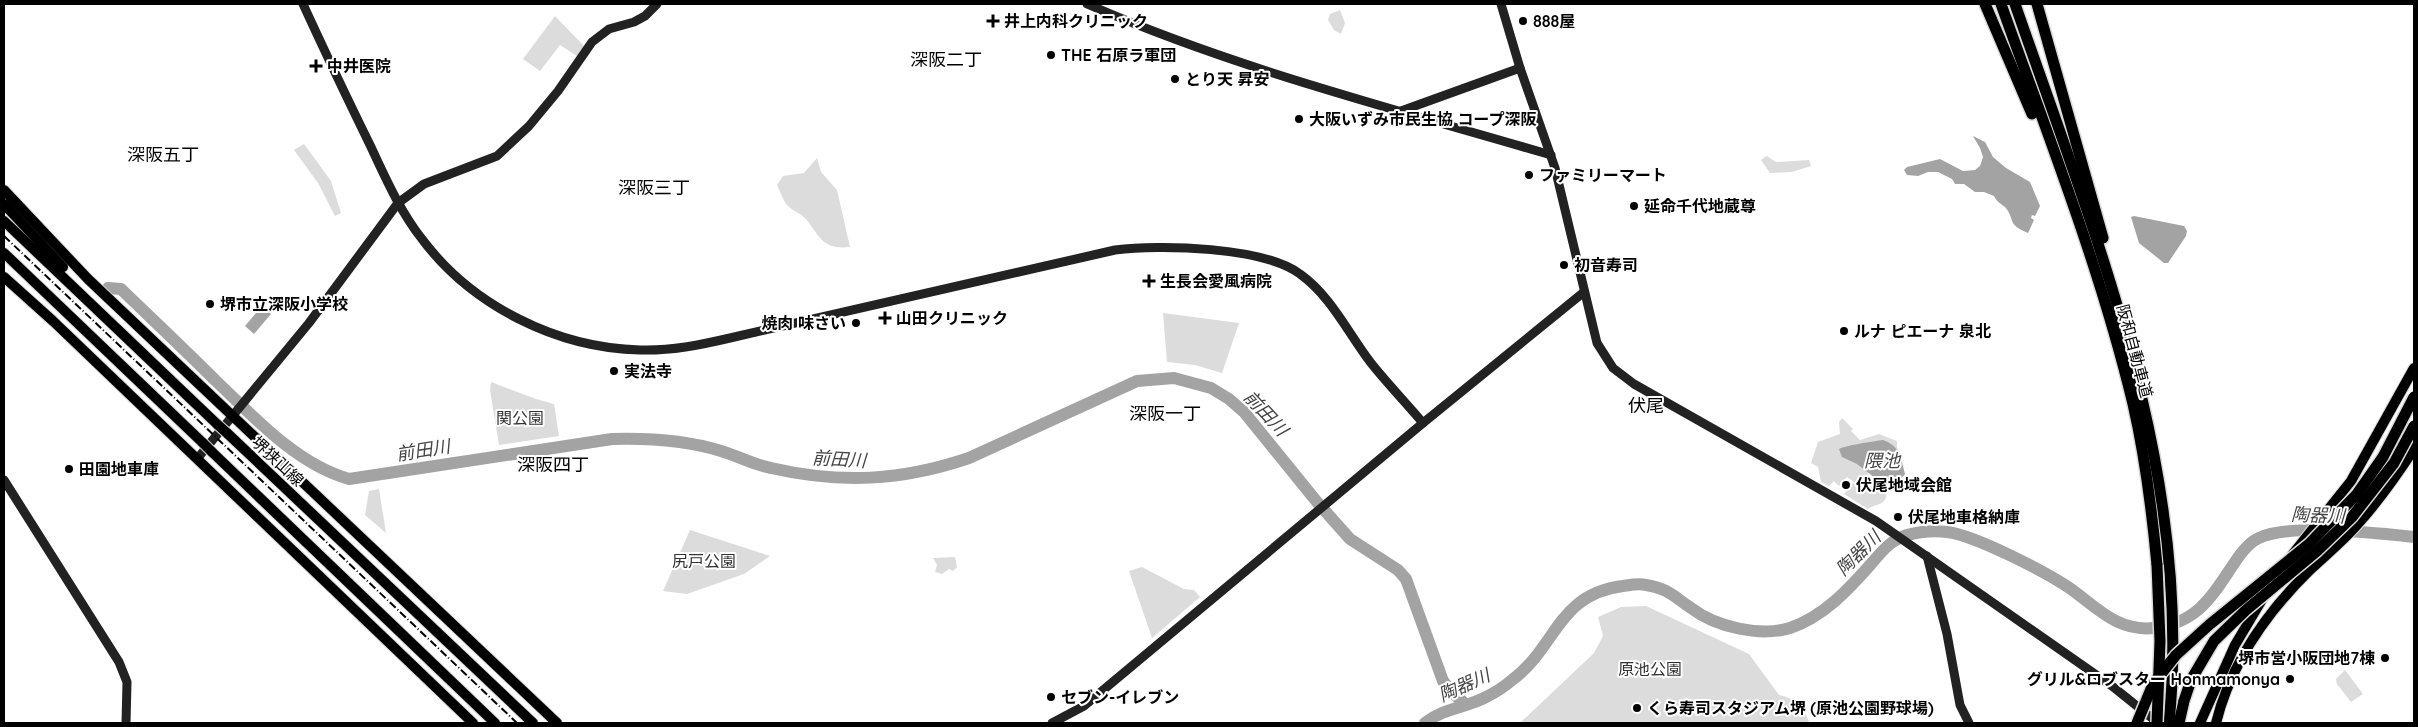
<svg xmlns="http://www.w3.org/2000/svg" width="2418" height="727" font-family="Quicksand,'Noto Sans JP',sans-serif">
<rect width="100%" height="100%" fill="#fff"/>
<!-- green -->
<g fill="#dcdcdc">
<path d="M1340 10 1345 23 1341 34 1334 30 1328 20 1330 14Z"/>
<path d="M555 16 584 46 577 56 560 45 540 71 523 59Z"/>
<path d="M304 144 331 181 341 213 335 216 318 183 294 150Z"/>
<path d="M1767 156 1776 162 1809 160 1811 166 1792 172 1770 173 1761 160Z"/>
<path d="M817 158 821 172 837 190 850 247C824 250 820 238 807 220 802 214 793 211 788 206 783 201 780 191 777 185L783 176 804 173Z"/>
<path d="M1163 313 1239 323 1222 373 1195 365 1167 362Z"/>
<path d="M491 382 536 399 554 404 559 436 499 445 490 390Z"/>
<path d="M1842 418 1853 429 1851 431 1860 440 1879 434 1897 441V448L1899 451 1867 467 1870 483 1876 490 1886 493C1888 505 1874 504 1868 509L1844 494 1854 482 1847 477 1839 486 1834 481 1829 486 1821 482 1818 467 1811 463 1818 442 1840 434 1839 422Z"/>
<path d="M379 489 386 533 365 515 369 491Z"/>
<path d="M690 530 770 556 744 574 687 594 663 591Z"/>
<path d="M955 557 957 567 953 571 949 569 942 574 935 572 937 565 933 558Z"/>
<path d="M1142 567 1184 589 1194 590 1200 597 1152 638 1129 571Z"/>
<path d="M1646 606 1749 654 1779 695C1796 698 1803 708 1810 723H1520L1594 653 1603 636 1598 617 1621 607Z"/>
<path d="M2345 670 2363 694 2351 702 2337 684 2336 679Z"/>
</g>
<!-- water -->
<g fill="#a3a3a3">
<path d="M1973 136 1985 142 1993 157 2006 168 2030 182 2040 206 2035 216 2032 215 2031 218 2034 220 2028 233C2006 224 2016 220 2005 207 2000 203 1997 202 1994 196L1984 192H1975L1964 184H1955L1952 179 1938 172H1928L1918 176 1907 175 1904 170 1907 167 1940 159 1963 171 1975 170 1980 166 1983 157 1980 148Z"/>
<path d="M2134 216 2184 226 2187 231 2186 236 2168 263H2164L2139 243 2131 217Z"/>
<path d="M262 306 271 314 254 334 245 326Z"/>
<path d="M1883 440C1900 446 1901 458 1905 474 1899 482 1893 484 1884 485L1857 464 1842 457 1839 449C1843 446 1875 441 1883 440Z"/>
</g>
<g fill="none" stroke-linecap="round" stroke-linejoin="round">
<!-- stream -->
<path stroke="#a3a3a3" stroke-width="2" d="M4 723H6"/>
<!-- river -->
<g stroke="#a3a3a3" stroke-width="12">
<path d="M108 288 121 289C152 319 184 349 215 380 254 417 296 464 349 479L612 439C648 438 686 440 721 451 738 456 754 465 771 468 841 484 901 481 969 458L1137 381 1174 378 1211 388 1229 399 1244 412 1317 502 1350 539 1398 570 1406 579 1443 681 1451 691 1465 704"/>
<path d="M1425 723C1445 707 1467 708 1488 696 1496 692 1505 686 1512 680 1557 647 1557 594 1623 586 1630 585 1639 583 1646 585 1669 589 1673 596 1691 608 1716 627 1760 637 1790 628 1823 617 1848 590 1871 564 1878 556 1886 545 1896 540 1908 532 1933 530 1947 532 1974 535 2044 571 2068 587 2096 606 2116 632 2154 628 2198 623 2212 596 2235 562 2241 553 2249 542 2259 538 2289 523 2379 533 2414 537"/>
</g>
<!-- primary casing -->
<g stroke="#dbdbdb" stroke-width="12">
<g id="primary">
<path d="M4 190 88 279 557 723"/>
<path d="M4 204 63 267"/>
<path d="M4 221 218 425"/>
<path d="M4 253 203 443"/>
<path d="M4 277 53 321 473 723"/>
<path d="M227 433 533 723"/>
<path d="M212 452 495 723"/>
<path d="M2292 555 2351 481 2414 368"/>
<path d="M2200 723 2235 645 2263 598"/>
<path d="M2216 723C2231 663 2266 613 2310 570 2326 555 2343 541 2357 525 2378 502 2397 475 2414 449"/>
</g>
</g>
<!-- highway casing -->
<g stroke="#dbdbdb" stroke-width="14">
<g id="highway">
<path d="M1985 4 2032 114"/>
<path d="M2001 4C2048 136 2100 267 2133 404 2145 456 2152 511 2157 565"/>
<path d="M2015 4C2095 235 2194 473 2169 723"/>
<path d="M2037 4 2103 238"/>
<path d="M2410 454 2414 446"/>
<path d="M2179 723 2184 701"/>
</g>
</g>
<!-- secondary -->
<g stroke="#222" stroke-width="9">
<path d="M303 4C325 52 348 100 371 147 386 179 400 211 422 239 472 306 557 348 640 350 671 351 700 345 730 338L1115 250C1160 244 1264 247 1300 274 1331 296 1348 333 1371 363 1387 383 1406 403 1423 423"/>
<path d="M1087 4C1236 69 1395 109 1551 155"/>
<path d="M1501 4 1520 68 1555 168 1597 343 1613 368 1634 384 1876 521 2112 686 2158 723"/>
<path d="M1401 111 1520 68"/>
<path d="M197 459 309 323 398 203 424 184 497 156 529 126 558 91 592 42 609 29 634 22 645 16 657 4"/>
<path d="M4 480 119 662 127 682 126 723"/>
<path d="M1927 556 1947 634 1960 705 1969 723"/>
<path d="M1052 723 1084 706 1423 423 1584 292"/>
</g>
<!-- primary -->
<use href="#primary" stroke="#000" stroke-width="10"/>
<!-- highway -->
<use href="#highway" stroke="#000" stroke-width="11"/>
<!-- rail -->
<path stroke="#000" stroke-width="2" stroke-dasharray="8 2.5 1 2.5" stroke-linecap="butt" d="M4 236 517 723"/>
<!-- primary-bridge casing -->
<g stroke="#dbdbdb" stroke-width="12" stroke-linecap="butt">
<g id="primary-bridge">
<path d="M218 425 227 433"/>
<path d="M203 443 212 452"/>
</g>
</g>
<!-- highway-bridge casing -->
<g stroke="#dbdbdb" stroke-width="14" stroke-linecap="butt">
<g id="highway-bridge">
<path d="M2157 565 2160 641 2157 723"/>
<path d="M2184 701 2191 680 2214 641 2246 610 2317 551 2352 517 2394 463 2414 426"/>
<path d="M2137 723 2153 684 2176 655 2209 625 2309 544 2357 494 2383 457 2414 397"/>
</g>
</g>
<!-- primary-bridge -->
<use href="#primary-bridge" stroke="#000" stroke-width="10"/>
<!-- highway-bridge -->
<use href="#highway-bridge" stroke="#000" stroke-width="11"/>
</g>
<!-- markers -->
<g fill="#000" stroke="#fff" stroke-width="2">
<path d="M990.5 13.5h5v5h5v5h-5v5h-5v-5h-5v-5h5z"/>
<circle cx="1523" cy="21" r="5"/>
<circle cx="1051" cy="55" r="5"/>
<path d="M313.5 58.5h5v5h5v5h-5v5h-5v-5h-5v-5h5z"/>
<circle cx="1175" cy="79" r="5"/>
<circle cx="1299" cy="119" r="5"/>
<circle cx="1529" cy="175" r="5"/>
<circle cx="1634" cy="206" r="5"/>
<circle cx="1564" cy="265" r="5"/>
<path d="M1146.5 273.5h5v5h5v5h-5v5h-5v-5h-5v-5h5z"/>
<circle cx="210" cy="304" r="5"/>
<path d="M882.5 310.5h5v5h5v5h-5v5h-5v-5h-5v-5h5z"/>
<circle cx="856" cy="323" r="5"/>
<circle cx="1844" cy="331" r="5"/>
<circle cx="614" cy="371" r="5"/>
<circle cx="69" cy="469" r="5"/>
<circle cx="1846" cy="485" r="5"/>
<circle cx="1898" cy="517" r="5"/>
<circle cx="2385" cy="658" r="5"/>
<circle cx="2290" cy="679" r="5"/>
<circle cx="1051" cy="697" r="5"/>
<circle cx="1637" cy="708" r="5"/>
</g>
<g text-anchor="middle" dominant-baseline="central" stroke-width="4" stroke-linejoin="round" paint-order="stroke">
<!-- poi labels -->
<g font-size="16" font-weight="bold" fill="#000" stroke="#fff" text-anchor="start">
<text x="1004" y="21">井上内科クリニック</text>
<text x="1533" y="21">888屋</text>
<text x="1061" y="55">THE 石原ラ軍団</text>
<text x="327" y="66">中井医院</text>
<text x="1185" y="79">とり天 昇安</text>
<text x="1309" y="119">大阪いずみ市民生協 コープ深阪</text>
<text x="1539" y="175">ファミリーマート</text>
<text x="1644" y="206">延命千代地蔵尊</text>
<text x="1574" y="265">初音寿司</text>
<text x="1160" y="281">生長会愛風病院</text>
<text x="220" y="304">堺市立深阪小学校</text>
<text x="896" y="318">山田クリニック</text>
<text x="846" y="323" text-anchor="end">焼肉 味さい</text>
<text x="1854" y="331">ルナ ピエーナ 泉北</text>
<text x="624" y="371">実法寺</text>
<text x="79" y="469">田園地車庫</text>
<text x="1856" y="485">伏尾地域会館</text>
<text x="1908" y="517">伏尾地車格納庫</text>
<text x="2375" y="658" text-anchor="end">堺市営小阪団地7棟</text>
<text x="2280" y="679" text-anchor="end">グリル&amp;ロブスター Honmamonya</text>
<text x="1061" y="697">セブン-イレブン</text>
<text x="1647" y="708">くら寿司スタジアム堺 (原池公園野球場)</text>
</g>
<!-- street labels -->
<g font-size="16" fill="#000" stroke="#fff">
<text transform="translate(2135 351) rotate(75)">阪和自動車道</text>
<text transform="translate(278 461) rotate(43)">堺狭山線</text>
</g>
<!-- park labels -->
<g font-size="16" fill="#333" stroke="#fff">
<text x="520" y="418">関公園</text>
<text x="704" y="561">尻戸公園</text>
<text x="1650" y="669">原池公園</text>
</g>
<!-- neighbourhood labels -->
<g font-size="18" fill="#000" stroke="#fff">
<text x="946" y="59">深阪二丁</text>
<text x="163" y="154">深阪五丁</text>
<text x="654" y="187">深阪三丁</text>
<text x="1646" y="405">伏尾</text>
<text x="1165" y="413">深阪一丁</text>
<text x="553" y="464">深阪四丁</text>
</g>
<!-- water labels -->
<g font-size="18" font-style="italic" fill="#444" stroke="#fff">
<text transform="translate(1266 413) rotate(47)">前田川</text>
<text transform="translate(423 450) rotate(-9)">前田川</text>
<text transform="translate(839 459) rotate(3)">前田川</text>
<text x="1882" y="460">隈池</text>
<text transform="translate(2318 515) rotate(2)">陶器川</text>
<text transform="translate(1858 553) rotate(-45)">陶器川</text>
<text transform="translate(1464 685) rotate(-24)">陶器川</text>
</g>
</g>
<!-- border -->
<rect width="2418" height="727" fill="none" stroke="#000000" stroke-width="10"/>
</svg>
